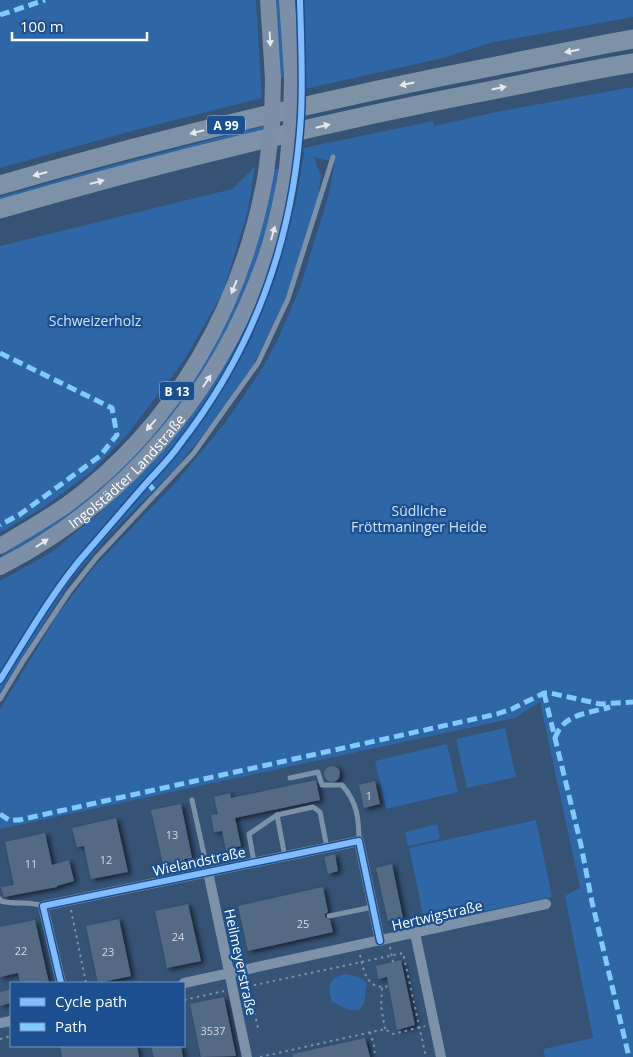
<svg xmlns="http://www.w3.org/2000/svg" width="633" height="1057" font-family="'Open Sans',sans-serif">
<defs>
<filter id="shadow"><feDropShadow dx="3.5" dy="2" stdDeviation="2.5" flood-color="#0009"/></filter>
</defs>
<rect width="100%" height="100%" fill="#365274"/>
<!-- green -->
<g fill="#2f66a5">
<path d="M0 0H256L262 98 128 132 0 168Z"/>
<path d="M274 0H279L283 19 286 76 280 79Z"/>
<path d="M304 0H633V17L490 43 443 58 305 89Z"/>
<path d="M633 87V1057H545L543 1049 593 1038 565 896 580 888 540 702 515 718 0 829V709L58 614 94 567 177 481 225 423 260 372 277 341 300 288 328 197 335 162 314 157 321 176 318 199 285 300 253 366 209 427 177 467 109 535 71 580 0 692V683L30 634 75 569 181 449 224 387 251 339 277 274 296 201 304 154 303 148 433 121 434 126 496 112Z"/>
<path d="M263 126 262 132 0 202V197L80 174Z"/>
<path d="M255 167 247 214 223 292 185 359 127 435 91 472 44 507 0 533V246L232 189Z"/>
<path d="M273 169H279L267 229 250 282 229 329 190 394 134 461 70 517 0 559V557L39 530 195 374Z"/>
<path d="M287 211C273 261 260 311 234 356 190 435 127 500 70 569 43 602 22 641 0 677V581L52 552 98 514 154 459 186 422 231 351Z"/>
<path d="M505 728 516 777 467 788 456 739Z"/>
<path d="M447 744 458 792 386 809 375 761Z"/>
<path d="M536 820 552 897 425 924 409 848Z"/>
<path d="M437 824 440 839 408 846 405 832Z"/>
<path d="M346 974 359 977 367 983 364 1003 359 1010H349L332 1002C326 986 329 977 346 974Z"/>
</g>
<!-- building -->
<g fill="#526984" filter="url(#shadow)">
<circle cx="332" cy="774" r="8"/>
<path d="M316 780 320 800 235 818 241 846 226 850 222 831 214 832 211 815 218 814 214 797 230 793 231 798Z"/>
<path d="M375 781 380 804 364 808 359 785Z"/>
<path d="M181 804 192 858 184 859 187 869 173 872 170 862 163 864 151 810Z"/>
<path d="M116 818 128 872 91 879 84 846 77 847 72 828Z"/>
<path d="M45 833 52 865 69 860 74 881 57 886V887L4 897 1 887 14 885 5 842Z"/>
<path d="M335 854 338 871 328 874 324 857Z"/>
<path d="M392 864 403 918 388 921 376 868Z"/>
<path d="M323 887 328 912 325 914V917L330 920 333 932 248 951 238 906Z"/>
<path d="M188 904 201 961 167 968 155 911Z"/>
<path d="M119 919 131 976 98 983 86 926Z"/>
<path d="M35 920 49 983H20L18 973 0 977V927Z"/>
<path d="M401 960 415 1025 397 1030 387 977 378 979 376 966Z"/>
<path d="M11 989V1003L0 1006V992Z"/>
<path d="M224 997 236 1056 201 1057 190 1004Z"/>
<path d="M365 1038 370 1057H293V1054Z"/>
<path d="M60 1046H137L139 1057H62Z"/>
<path d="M151 1046H181L183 1057H154Z"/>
</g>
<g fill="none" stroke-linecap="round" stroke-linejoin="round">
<!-- path -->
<g stroke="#7d92a8" stroke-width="2" stroke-dasharray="2.5 4" stroke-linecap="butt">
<path d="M71 910 86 983"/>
<path d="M390 947 393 962"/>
<path d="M360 955C364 972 367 991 389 986"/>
<path d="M249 987 258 1028"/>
<path d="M241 988 403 953 426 1057"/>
<path d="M382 988 381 1006 385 1029"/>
<path d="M184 1000 224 991"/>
<path d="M370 1032 375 1049 374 1057"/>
<path d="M0 1039 11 1036"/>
<path d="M260 1057 385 1029 393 1034 425 1026"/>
</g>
<!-- service -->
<g stroke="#7d92a8" stroke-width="5">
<path d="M0 699 23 661 69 592 96 558 193 454 258 363 288 299 333 157"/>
<path d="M290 778 318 772 322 785H342C357 802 359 818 359 841"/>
<path d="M192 800 208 872"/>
<path d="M277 815 313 807 320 812 327 848"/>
<path d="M254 862 249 834 277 815 285 857"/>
<path d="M0 899 1 901C15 905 29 901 43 906"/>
<path d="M329 916 373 907"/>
</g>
<!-- minor -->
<g stroke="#7d92a8" stroke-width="10">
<path d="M208 872 247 1057"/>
<path d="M415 933 441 1057"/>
<path d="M61 983 43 906 359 841 380 941"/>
<path d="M184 983 546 904"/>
<path d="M0 1023 11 1021"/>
</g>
<!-- primary -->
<g stroke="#7d8ea7" stroke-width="16">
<path d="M268 0 273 79"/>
<path d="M287 0 292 74"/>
<path d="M0 546C22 533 44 520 65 506 175 426 243 305 266 173"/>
<path id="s1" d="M0 567C128 502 221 389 267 254 276 227 282 197 287 169"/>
</g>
<!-- motorway -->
<g stroke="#7e92a7" stroke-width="19">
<path d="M0 185C163 138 329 98 496 66 541 57 587 47 633 39"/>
<path d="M0 209C165 161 334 120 503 88 546 79 590 70 633 63"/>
</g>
<!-- primary-bridge -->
<g stroke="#7d8ea7" stroke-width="16">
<path d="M287 169 291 123 292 74"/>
<path d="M266 173 272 124 273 79"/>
</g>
<!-- quiet -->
<g stroke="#80caff" stroke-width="5" stroke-dasharray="10 5" stroke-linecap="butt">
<path d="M0 15 45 0"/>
<path d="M0 353 112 408 117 435 100 456 19 515 0 525"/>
<path d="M147 482 157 494"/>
<path d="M544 693 581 845 592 902 629 1057"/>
<path d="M555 738C564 713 587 714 610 707"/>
<path d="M0 814 9 820H19L497 714 512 709 544 693H550L600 704 633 702"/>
</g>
<!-- cycleway casing -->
<g stroke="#1b4f8f" stroke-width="9">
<g id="cycleway">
<path d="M0 680C25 640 49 598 79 561 100 537 121 512 142 488 155 473 169 460 180 444 255 348 294 237 301 116 303 77 301 39 300 0"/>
<path d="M61 983 43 906 359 841 380 941"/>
</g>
</g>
<!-- cycleway -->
<use href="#cycleway" stroke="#80bcff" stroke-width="6"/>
</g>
<!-- one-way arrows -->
<defs><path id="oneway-solid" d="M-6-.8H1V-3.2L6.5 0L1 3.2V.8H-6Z" transform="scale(1.25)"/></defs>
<g fill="#e5e8ed">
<use href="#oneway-solid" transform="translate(270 39) rotate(87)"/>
<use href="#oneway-solid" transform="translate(273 233) rotate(-75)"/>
<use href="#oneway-solid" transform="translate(234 287) rotate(112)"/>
<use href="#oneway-solid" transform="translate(207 381) rotate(-56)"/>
<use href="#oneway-solid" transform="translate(151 425) rotate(131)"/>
<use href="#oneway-solid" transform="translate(42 543) rotate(-33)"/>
</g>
<g fill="#e5e9ed">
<use href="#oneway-solid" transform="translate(572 51) rotate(169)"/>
<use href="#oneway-solid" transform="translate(407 84) rotate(168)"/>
<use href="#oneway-solid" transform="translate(499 88) rotate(-11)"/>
<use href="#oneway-solid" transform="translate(323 126) rotate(-13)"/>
<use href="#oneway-solid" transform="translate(197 132) rotate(166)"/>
<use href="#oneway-solid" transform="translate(40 174) rotate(165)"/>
<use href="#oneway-solid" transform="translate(97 182) rotate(-15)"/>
</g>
<g text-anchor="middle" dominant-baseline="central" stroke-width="4.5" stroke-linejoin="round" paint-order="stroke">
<!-- number labels -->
<g font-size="11" fill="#d4dae0">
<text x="369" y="795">1</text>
<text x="172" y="834">13</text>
<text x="106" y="859">12</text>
<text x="31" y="863">11</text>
<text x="303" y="923">25</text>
<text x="178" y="936">24</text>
<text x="21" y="950">22</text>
<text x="108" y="951">23</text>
<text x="213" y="1030">3537</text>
</g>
<!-- shield labels -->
<g fill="#1b4f8f" stroke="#bbcadd" stroke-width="1">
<rect x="207" y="115.5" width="38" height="19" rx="4"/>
<rect x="159.5" y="381.5" width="35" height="19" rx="4"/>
</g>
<g font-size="12" font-weight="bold" fill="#fff">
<text x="226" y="125">A 99</text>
<text x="177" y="391">B 13</text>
</g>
<!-- park labels -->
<g font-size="14" fill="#cfe3fa" stroke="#1b4f8f">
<text x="95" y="320">Schweizerholz</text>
<text x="419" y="510">Südliche<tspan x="419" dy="16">Fröttmaninger Heide</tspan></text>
</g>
<!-- street labels -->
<g font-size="14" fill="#fff" stroke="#1b4f8f">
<text stroke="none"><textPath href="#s1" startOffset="160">Ingolstädter Landstraße</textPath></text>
<text transform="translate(199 861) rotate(-12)">Wielandstraße</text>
<text transform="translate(437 915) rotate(-13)">Hertwigstraße</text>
<text transform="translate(241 962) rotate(78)">Heilmeyerstraße</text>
</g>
</g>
<!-- legend -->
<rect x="10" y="982" width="175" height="65" fill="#1b4f8f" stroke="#7695bc"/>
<rect x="20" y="998" width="25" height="8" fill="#80bcff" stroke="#7695bc"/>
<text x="55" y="1007" font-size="15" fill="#ffffff">Cycle path</text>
<rect x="20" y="1023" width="25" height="8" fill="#80caff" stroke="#7695bc"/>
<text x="55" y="1032" font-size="15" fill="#ffffff">Path</text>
<!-- scale -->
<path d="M12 32v8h135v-8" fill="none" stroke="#ffffff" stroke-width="2.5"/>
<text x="20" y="32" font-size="15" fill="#ffffff" stroke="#1b4f8f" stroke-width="4" paint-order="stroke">100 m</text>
</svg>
